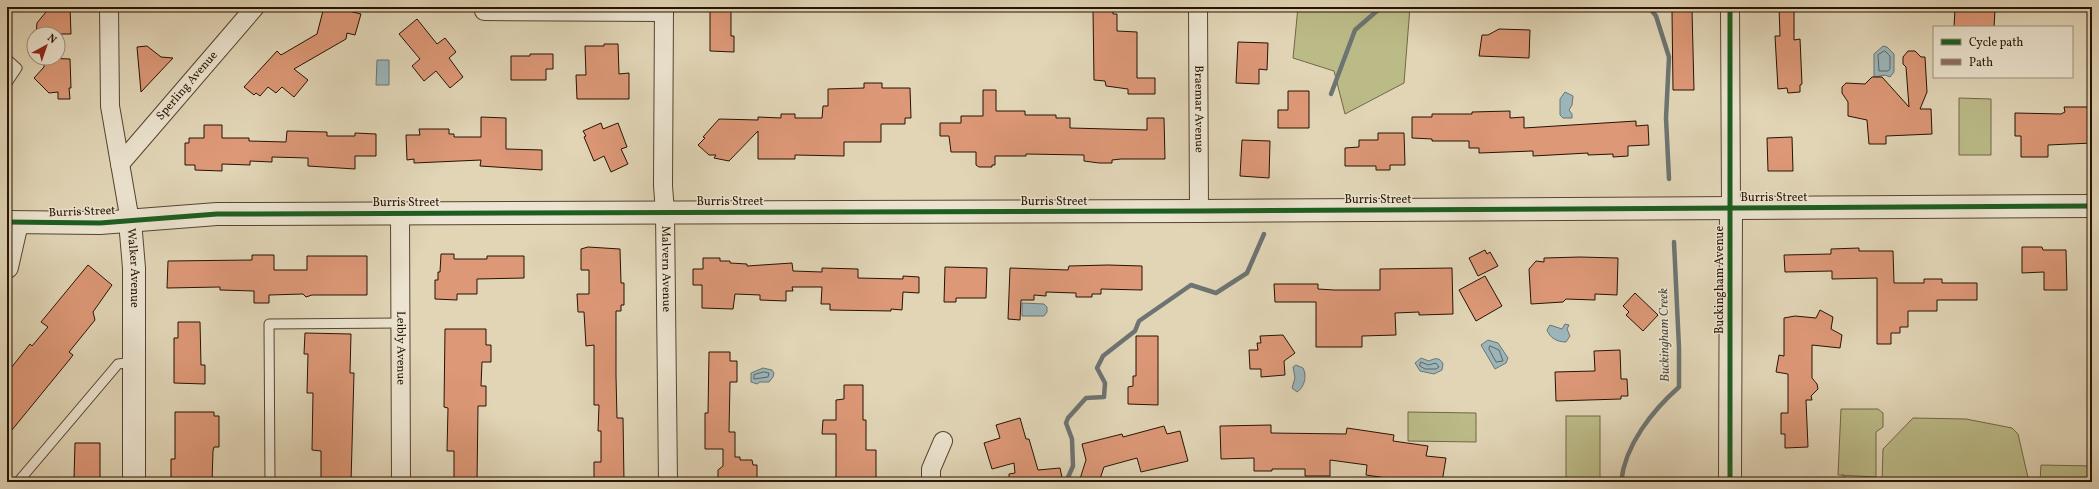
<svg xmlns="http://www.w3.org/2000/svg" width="2099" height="489" font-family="Vollkorn,serif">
<rect width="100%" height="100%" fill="#e1d5b6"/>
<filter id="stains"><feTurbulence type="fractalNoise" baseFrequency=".005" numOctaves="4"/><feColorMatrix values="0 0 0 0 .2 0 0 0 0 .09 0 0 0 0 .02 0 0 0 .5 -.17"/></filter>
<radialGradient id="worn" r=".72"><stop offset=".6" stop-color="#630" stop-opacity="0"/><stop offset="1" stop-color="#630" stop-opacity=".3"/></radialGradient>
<!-- green -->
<g fill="#bb8" stroke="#716746">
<path d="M1298 7H1410L1404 83 1345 114 1334 71 1293 58Z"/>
<path d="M1959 98 1991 99V155H1959Z"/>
<path d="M1841 409H1878L1883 413V427L1876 432V477L1838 475Z"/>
<path d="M1408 412 1476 413V442L1408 441Z"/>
<rect x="1566" y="416" width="34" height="66"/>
<path d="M1913 418 1966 419 2012 428 2018 434 2029 482H1882L1883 449Z"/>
<path d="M2041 465 2092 466V482H2040Z"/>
</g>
<!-- water -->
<g fill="#9bb5ba" stroke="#6d7471">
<path d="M1883 46 1887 47 1894 54V72L1890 77 1885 75 1874 77V54Z"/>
<path d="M377 60H389V85H376Z"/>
<path d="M1565 92 1573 96 1572 105 1569 110 1572 114V118H1563L1560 115V99Z"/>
<path d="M1022 303 1044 304 1047 307V312L1044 316H1022Z"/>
<path d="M1565 324 1569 325 1567 329 1570 336 1566 342C1557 342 1550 338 1547 330L1550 325 1562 329Z"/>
<path d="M1488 340 1498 343 1508 358 1506 363 1495 369 1481 345Z"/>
<path d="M1421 358 1429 361C1435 358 1440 357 1443 364L1442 370 1434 374 1420 371 1415 363Z"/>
<path d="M1296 365 1303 368C1307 375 1305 387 1297 392L1292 388 1295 378 1293 367Z"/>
<path d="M763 368 772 370 774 373 773 377 769 382H760L757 384 751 382V373Z"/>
</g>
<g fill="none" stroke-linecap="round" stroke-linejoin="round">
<!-- shore -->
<g stroke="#61645e" stroke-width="1">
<path d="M1885 51 1890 56V69L1888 71H1879L1878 55Z"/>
<path d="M1490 346 1499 350 1503 361 1496 362 1489 349Z"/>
<path d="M1421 362 1428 365 1436 363 1439 367 1436 369H1425L1420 366Z"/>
<path d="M764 372 769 373 768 377 754 379V375Z"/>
</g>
<!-- stream -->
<g stroke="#6d7471" stroke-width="4.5">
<path d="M1649 7 1656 16 1669 57 1666 118 1669 179"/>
<path d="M1331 94 1355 30 1378 10 1384 7"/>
<path d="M1066 482 1073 466 1072 439 1066 423 1068 418 1086 398 1104 397 1105 383 1097 368 1103 356 1135 331 1139 321 1191 285 1216 293 1247 273 1264 234"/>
<path d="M1621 482C1625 445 1652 411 1679 387V348L1674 242"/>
</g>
</g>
<!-- building -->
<g fill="#dd9877" stroke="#271303">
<path d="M50 7H70L71 34H36L37 23Z"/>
<path d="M324 7H344L345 10 361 14 355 35 347 33 346 39 294 69 308 80 294 97 282 87 276 93 268 87 260 96 256 93 254 95 244 87 277 51 281 55 317 34Z"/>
<path d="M710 7H731V36H734V52L710 51Z"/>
<path d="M1779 7H1794V40L1800 39 1802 84 1800 85V92L1788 93 1787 88 1778 89 1775 36H1780Z"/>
<path d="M1955 9 1995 10 1994 27H1954Z"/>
<path d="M1692 10 1694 90H1673L1672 11Z"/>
<path d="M1093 11H1113V14H1117V31L1137 32V78H1155V94H1128V89L1106 86 1105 81 1094 80Z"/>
<path d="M417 19 437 44 445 38 456 52 449 58 463 77 450 88 436 71 424 81 412 66 420 59 399 34Z"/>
<path d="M1499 29 1530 30 1529 58 1479 56 1482 35H1488Z"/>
<path d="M1238 42 1268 43 1267 70 1259 69V84L1236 83Z"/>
<path d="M604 44H618L619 74 629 73V99H577L576 75H586L585 46H604Z"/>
<path d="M147 46 161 57 173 58 141 92 137 47Z"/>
<path d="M1908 51H1915L1921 57H1925L1927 92 1920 109H1931L1932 134 1886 136V144H1869L1867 120 1848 116V102L1842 93V87L1846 83 1865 84 1872 77H1882L1909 107 1906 67 1903 64V57Z"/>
<path d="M530 54H553V69H546V80H511V56H530Z"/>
<path d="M44 58 70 59 71 88H69L70 99H58V92L49 93 34 78 44 67Z"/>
<path d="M864 83H882V88H910L911 118H905V124H881V142H844V156L795 155V159H758V131L729 161 714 158 716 155H709L698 145 705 138 703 137 719 119 758 120V117L781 118V114H795V118H822L823 106H828V89L864 88Z"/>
<path d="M983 90H996V111H1025V115H1056V118H1070V128L1147 130V118H1164L1165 159H1121L1112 160V163H1099L1084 161V155L1026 154V156H995V165H992V167H979L976 165V152H951L949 136H940V123H961V116H983Z"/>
<path d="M1288 91H1309V128H1278V110H1288Z"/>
<path d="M2064 107H2092V143L2048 145V157H2021V136H2015V113L2061 114 2065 112Z"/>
<path d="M1510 111V118L1524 117V128L1636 121V126L1648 125 1649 145 1628 146V156L1613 157V154L1588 155V153L1533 156V151L1479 153V148H1469V141H1432V139L1412 138V117H1432V114H1472V112Z"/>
<path d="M481 117 506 118V149L542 150V170L480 166 481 160 414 163V159L407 160 406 135H420L419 129H449V134H454V137H481Z"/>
<path d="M601 123 603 129 618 123 627 147 621 149 628 164 611 172 604 156 594 161 584 137 586 136 583 131Z"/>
<path d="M204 125H222V138H249V141L286 142 287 131 327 132V136H355V133L376 134V156H355V169L308 166V158L272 157V162L250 161V165L222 164V171L195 170V165H185V143H189V138H204Z"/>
<path d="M1378 133H1404L1405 165H1390V170H1376V166H1345V148L1359 147V140H1378Z"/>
<path d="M1792 137 1793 171H1768L1767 138Z"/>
<path d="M1242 140 1270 141 1269 178 1240 176Z"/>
<path d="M588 247 620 249 621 283H624V305H621V311H616V376L617 418H623L624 482H594V462H601V431H598L599 405H594V345L586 346 584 312H578L577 294H589V270H581V249Z"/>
<path d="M2022 247H2042L2043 250H2066L2067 290H2044V272L2022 273Z"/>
<path d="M1859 248V251H1893L1894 283H1924V279H1942V283H1977V300H1937V311H1908V327H1900V333H1891V344H1877V278L1832 279V271L1785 272 1784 255 1831 254V249Z"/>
<path d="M1485 250 1487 254 1490 252 1498 266 1478 276 1469 258Z"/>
<path d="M441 254H454V259H487V256H524V278L477 279V294H457V300L435 299V280H438V272H440Z"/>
<path d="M252 255H274V270H307V256H367V295H312L306 297 303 294 269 295V303H254V291L220 290V287L167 288 168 261 252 260Z"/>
<path d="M1580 257 1618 258 1617 295 1595 294V300L1566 299 1563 302 1531 304 1529 269 1536 261 1544 262V258Z"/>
<path d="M703 258H720V261H730V263L747 264V266L792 263 793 271 822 272V268L858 269V278L903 279V276L919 277V293L903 292 902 310 891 309V311L830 310V304H821L822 287H792L793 291H786V301L760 300V295L735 294 733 309 702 308V285H693V269H703Z"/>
<path d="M88 265 112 285 93 312 95 320 69 352 73 355 70 359 7 436V373L30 344 32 346 48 327 41 322Z"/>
<path d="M1108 265 1142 266V290L1101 289V294H1092V297H1076V293L1046 292V296L1034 295V300H1021L1020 320 1008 319 1010 268 1068 270 1069 266Z"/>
<path d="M945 267 987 268 986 298H956V302H944Z"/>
<path d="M1452 268 1453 314 1419 315V312L1395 313 1396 335 1362 336V347H1316V302H1275L1274 284H1318V289L1334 290H1380V269Z"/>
<path d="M1485 276 1502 306 1476 321 1459 290Z"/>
<path d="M1635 293 1658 315 1643 331 1626 315 1629 312 1623 306Z"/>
<path d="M1820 310 1833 317 1831 329 1842 335 1840 348 1812 345V378L1817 384 1818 389 1811 396 1812 400H1806L1808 447 1785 448V434H1781V413H1788V374L1776 372 1779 355 1784 356V318L1795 316 1816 318Z"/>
<path d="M178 322H200L201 365H205V384L174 383V338H178Z"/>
<path d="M445 329H486V345H491V362H482L481 386H486V406H478L477 482H454V451H447L448 408 444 407Z"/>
<path d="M305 333 351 334 350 373H354L351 482H321V451L312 450 313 393H307L308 354H304Z"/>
<path d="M1283 335 1295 353 1284 361 1285 375 1261 377V369H1250L1249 350H1258L1257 343H1261L1260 336Z"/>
<path d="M1136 336H1158V405L1128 404V387L1133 386V376H1136Z"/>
<path d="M1620 350 1621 379H1627L1628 396H1621V399L1556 401 1555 372 1595 371 1594 351Z"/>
<path d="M709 352H730V361H737V382H730L729 432H735V457H740V460H752L753 465H757V482H718V470L723 466V449H705V413H708Z"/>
<path d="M844 385H863V420H866V450H876V482H836V434H822L823 420H836V400L844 399Z"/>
<path d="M175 412H214V416H219V447H214L213 451 212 482H171V459H175Z"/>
<path d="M1020 418 1026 439H1029L1038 470 1060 468 1063 482H1009V474L1015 473 1014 463 992 469 984 443 1000 438 996 425Z"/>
<path d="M1271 425V433L1346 434 1347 428 1394 435 1393 441 1428 446 1426 456 1446 458 1442 482H1413L1366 475 1367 465 1330 460V476H1305V469H1272V471H1254V458L1221 459 1220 426Z"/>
<path d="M1164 426 1167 434 1180 431 1188 461 1141 472 1137 458 1104 467 1099 482H1079L1086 460 1082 444 1122 434 1123 437Z"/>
<path d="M75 443H100V480L74 479Z"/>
</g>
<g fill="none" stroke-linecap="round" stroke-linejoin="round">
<!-- service casing -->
<g stroke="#564430" stroke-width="11">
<g id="service">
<path d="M7 59 17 68 7 83"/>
<path d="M18 482 118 364 133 362"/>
<path d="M270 482 269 324 400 323"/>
</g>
</g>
<!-- minor casing -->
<g stroke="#564430" stroke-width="20">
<g id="minor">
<path d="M109 7 110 106 130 221"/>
<path id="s1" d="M664 7 663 186 665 212 668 482"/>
<path id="s2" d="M1198 7 1199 211"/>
<path d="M1730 7 1731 208"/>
<path d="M484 11 664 12"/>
<path id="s3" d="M120 164 255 7"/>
<path id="s4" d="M400 213 401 482"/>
<path d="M931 482V469L943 441"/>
</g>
</g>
<!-- tertiary casing -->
<g stroke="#564430" stroke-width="24">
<g id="tertiary">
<path id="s5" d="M130 221 134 268V482"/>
<path d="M7 222 100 223 217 214 1199 211 2092 206"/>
<path d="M7 267 17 223"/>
<path d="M1730 482 1731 208"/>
</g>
</g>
<!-- service -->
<use href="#service" stroke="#ece4d0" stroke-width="9"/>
<!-- minor -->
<use href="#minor" stroke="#ece4d0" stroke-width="18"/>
<!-- tertiary -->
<use href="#tertiary" stroke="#ece4d0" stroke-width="22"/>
<!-- quiet -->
<path stroke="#8d6e63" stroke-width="4" stroke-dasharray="8 4" stroke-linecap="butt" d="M1748 479H1840L1844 475"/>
<!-- cycleway casing -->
<g stroke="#ece4d0" stroke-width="8">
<g id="cycleway">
<path d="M1730 7V482"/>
<path d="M7 222 100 223 217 214 1199 211 2092 206"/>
</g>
</g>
<!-- cycleway -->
<use href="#cycleway" stroke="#1b5e20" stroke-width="5"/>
</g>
<g text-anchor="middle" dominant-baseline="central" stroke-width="3" stroke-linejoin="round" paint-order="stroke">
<!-- street labels -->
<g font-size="12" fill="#271303" stroke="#ece4d0">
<text stroke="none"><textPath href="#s3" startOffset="103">Sperling Avenue</textPath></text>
<text stroke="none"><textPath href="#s2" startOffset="102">Braemar Avenue</textPath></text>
<text x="1774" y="198">Burris Street</text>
<text x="1378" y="200">Burris Street</text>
<text x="730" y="202">Burris Street</text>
<text x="1054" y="202">Burris Street</text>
<text x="406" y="203">Burris Street</text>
<text transform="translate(82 212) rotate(-2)">Burris Street</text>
<text stroke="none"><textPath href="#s5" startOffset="47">Walker Avenue</textPath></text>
<text stroke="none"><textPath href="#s1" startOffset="262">Malvern Avenue</textPath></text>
<text transform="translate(1720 280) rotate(-90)">Buckingham Avenue</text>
<text stroke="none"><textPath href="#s4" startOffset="135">Leibly Avenue</textPath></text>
</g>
<!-- water labels -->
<g font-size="13" font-style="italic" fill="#504c43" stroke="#ece4d0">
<text transform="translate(1665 335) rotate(-91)">Buckingham Creek</text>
</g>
</g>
<!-- margin -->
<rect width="2099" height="489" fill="none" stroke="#e1d5b6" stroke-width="24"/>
<rect x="8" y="8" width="2083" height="473" fill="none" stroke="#271303" stroke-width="2"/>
<rect x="12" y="12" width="2075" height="465" fill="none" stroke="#271303"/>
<!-- legend -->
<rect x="1933" y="26" width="140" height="52" fill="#ece4d0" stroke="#9d907e"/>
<rect x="1941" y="39" width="20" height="6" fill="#1b5e20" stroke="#9d907e"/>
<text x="1969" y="46" font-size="12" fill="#271303">Cycle path</text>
<rect x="1941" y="59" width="20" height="6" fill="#8d6e63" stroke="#9d907e"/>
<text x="1969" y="66" font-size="12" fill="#271303">Path</text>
<!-- north arrow -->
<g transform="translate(46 46) rotate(40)"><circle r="19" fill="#ece4d0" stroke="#9d907e"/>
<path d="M0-3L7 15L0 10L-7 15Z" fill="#8f2418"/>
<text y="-6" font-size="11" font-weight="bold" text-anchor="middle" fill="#271303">N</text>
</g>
<rect width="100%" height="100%" filter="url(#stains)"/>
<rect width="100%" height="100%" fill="url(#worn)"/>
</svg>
